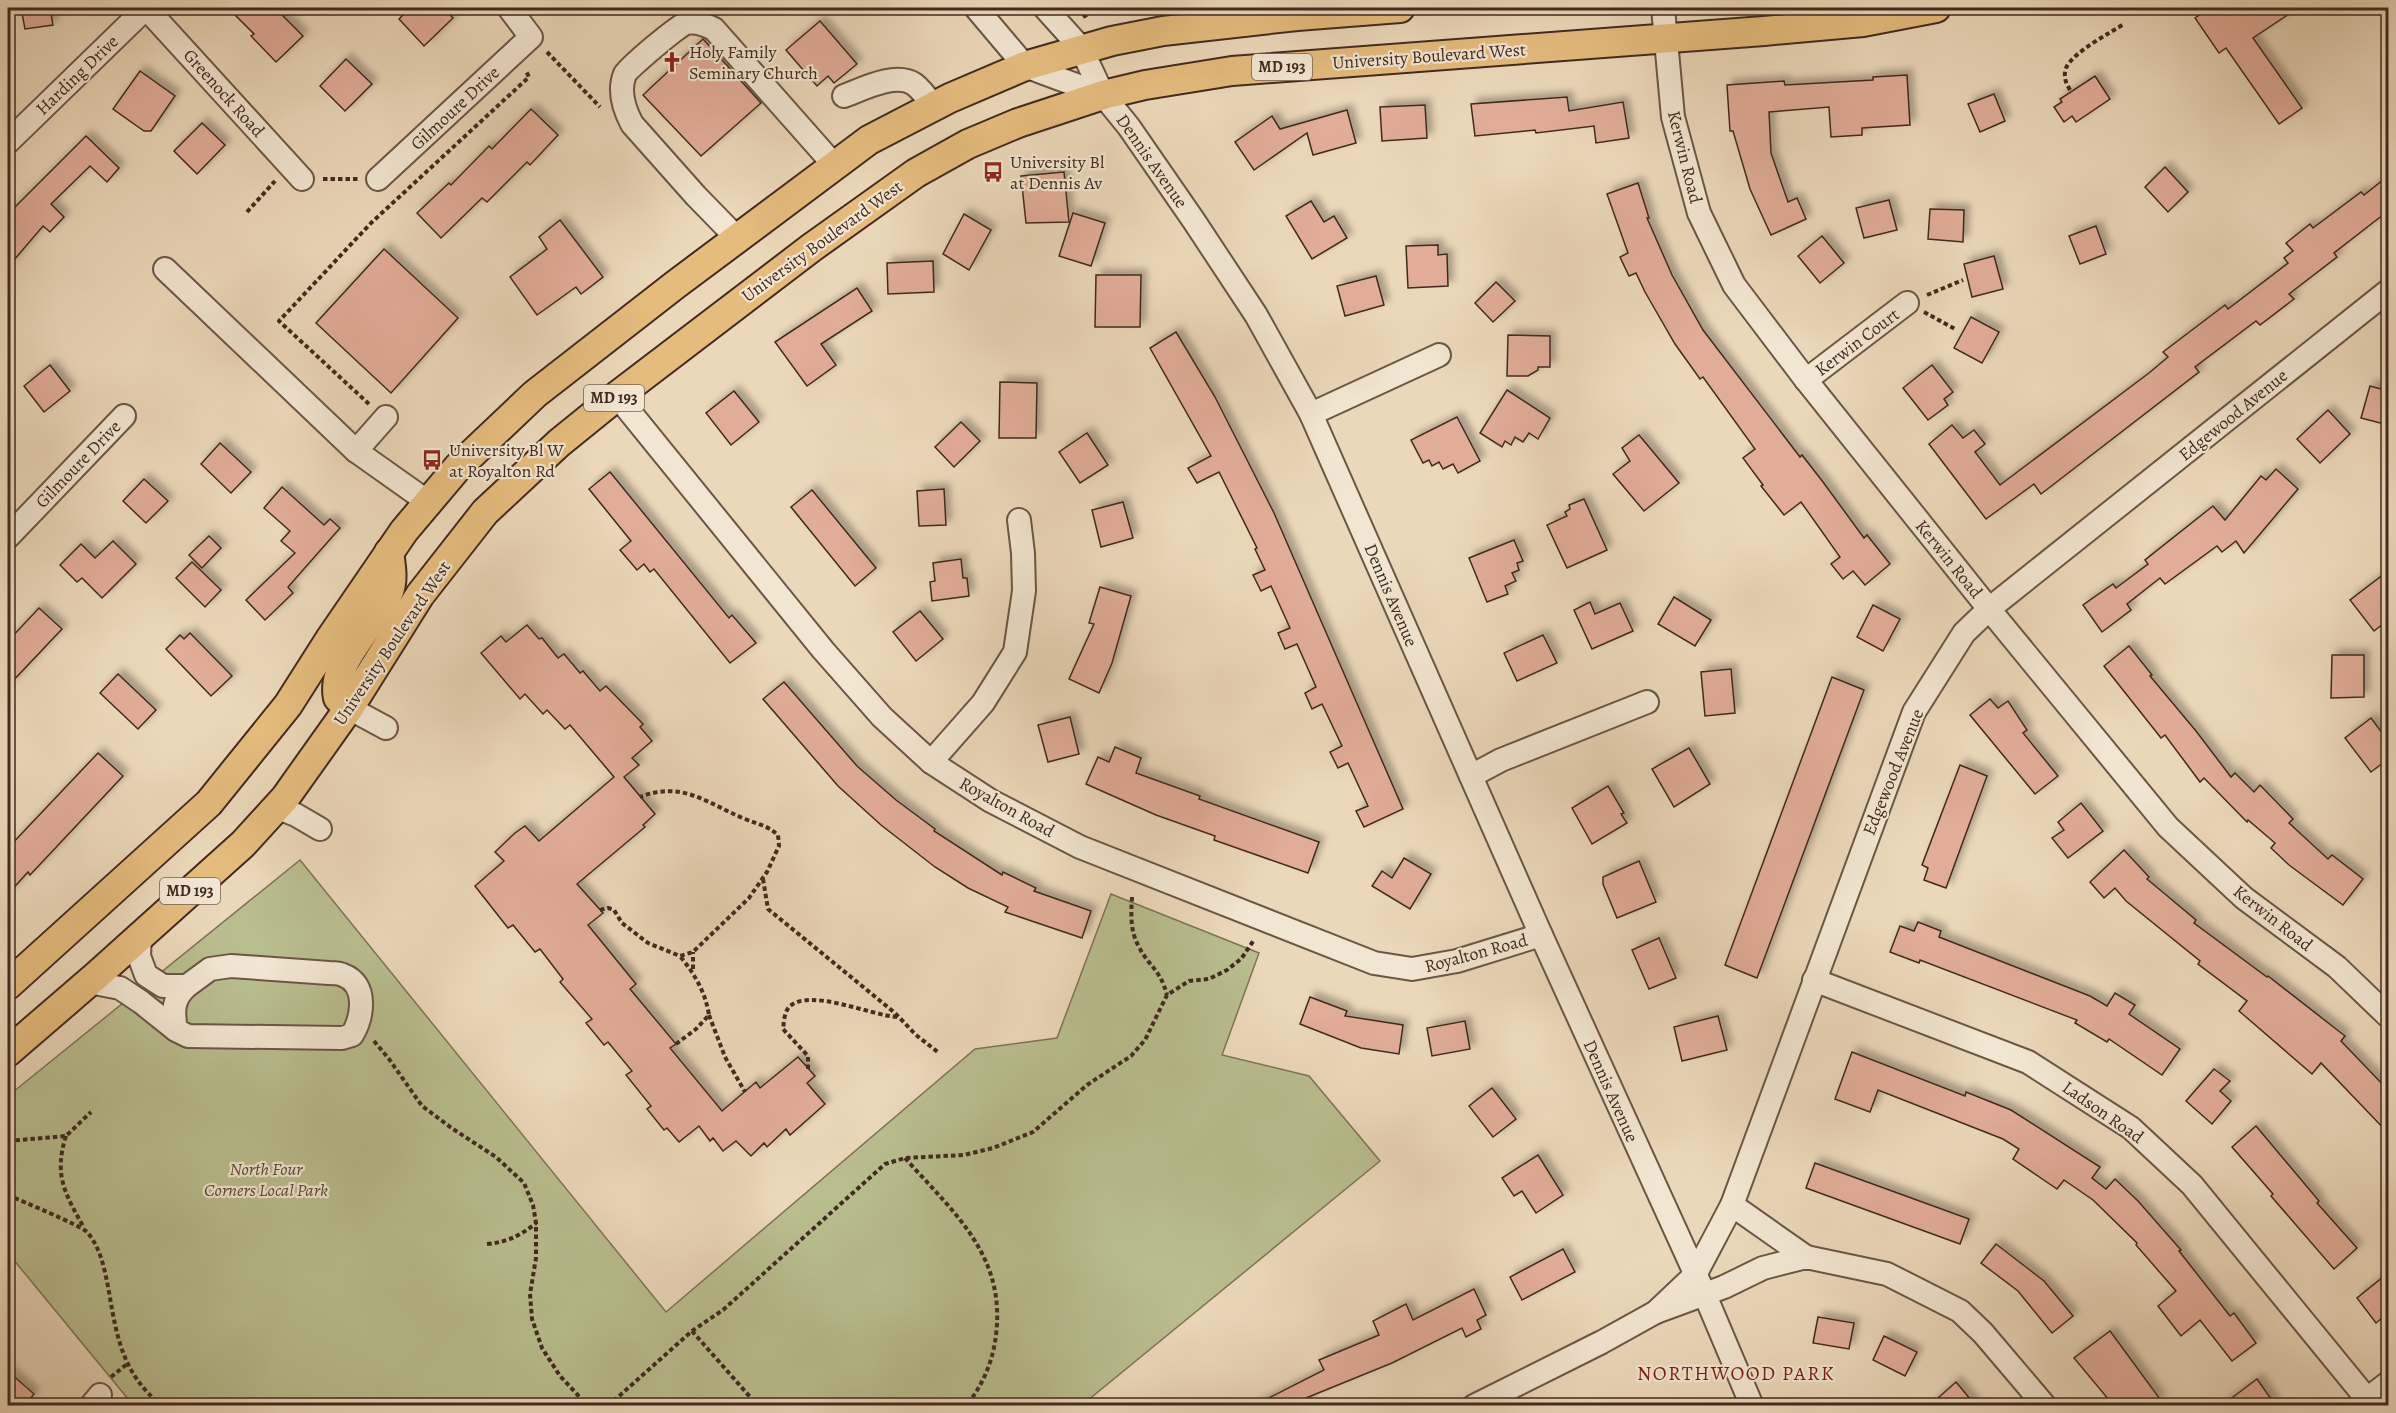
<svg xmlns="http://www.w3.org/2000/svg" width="2396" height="1413" font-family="Alegreya,serif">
<defs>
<filter id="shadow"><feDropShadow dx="5.5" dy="-5.5" stdDeviation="3" flood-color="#0004"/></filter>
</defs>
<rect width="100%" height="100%" fill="#ebd8ba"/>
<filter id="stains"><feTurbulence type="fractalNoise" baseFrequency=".00333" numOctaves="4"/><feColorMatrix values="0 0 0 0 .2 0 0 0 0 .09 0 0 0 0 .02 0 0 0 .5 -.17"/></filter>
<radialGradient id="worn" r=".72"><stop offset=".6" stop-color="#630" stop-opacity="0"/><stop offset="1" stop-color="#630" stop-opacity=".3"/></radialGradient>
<!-- green -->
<path fill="#b9be8f" stroke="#7c7457" stroke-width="1.5" d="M300 860 666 1312 975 1049 1057 1038 1111 894 1259 953 1222 1055 1309 1076 1380 1161 1082 1405H133L8 1253V1096Z"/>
<!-- building -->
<g fill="#e1ac98" stroke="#402a1f" stroke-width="1.5" filter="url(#shadow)">
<path d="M21 8H50L53 25 25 29Z"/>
<path d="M228 8H275L303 36 276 62 251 36 254 34Z"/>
<path d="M410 8H444L453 18 424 46 399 19Z"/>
<path d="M2210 8H2298L2253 38 2302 108 2279 124 2226 48 2219 53 2195 18Z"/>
<path d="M820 21 857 64 834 83 828 76 817 86 786 50Z"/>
<path d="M703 39 761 103 701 156 643 95Z"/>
<path d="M346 59 372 84 345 111 320 86Z"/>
<path d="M140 71 175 96 151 131H144L113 109Z"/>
<path d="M1907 75 1910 125 1862 128V135L1831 137 1829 107 1769 112 1771 153 1788 202 1797 198 1806 219 1771 235 1750 189 1733 131H1730L1727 85 1784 81 1785 85 1873 80V77Z"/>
<path d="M2095 76 2110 99 2076 122 2072 116 2064 122 2054 107 2062 102 2060 99Z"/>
<path d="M1994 94 2005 121 1980 132 1968 104Z"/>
<path d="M1567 97 1569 111 1623 102 1629 138 1596 143 1594 126 1536 133 1535 130 1475 136 1471 104Z"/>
<path d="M1425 105 1427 138 1382 141 1380 107Z"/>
<path d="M531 109 558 135 530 165 527 162 487 202 482 198 441 238 417 213 449 183 451 185 489 146 492 149Z"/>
<path d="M1347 110 1356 143 1313 155 1307 133 1254 170 1235 142 1272 116 1280 129Z"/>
<path d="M202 123 225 145 197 174 174 151Z"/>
<path d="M86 136 119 168 107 182 90 166 51 204 64 217 50 232 43 226 8 267V214Z"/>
<path d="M2165 167 2188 192 2168 212 2145 187Z"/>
<path d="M1064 172 1069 222 1026 223 1021 176Z"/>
<path d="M2388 176V211L2334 253 2337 257 2289 294 2294 299 2260 325 2256 321 2195 367 2199 372 2041 494 2034 484 1986 519 1929 444 1952 425 1963 438 1974 430 1985 444 1975 452 2000 485 2149 373 2168 357 2163 352 2225 305 2228 309 2288 263 2284 258 2293 251 2286 243 2310 224 2313 228 2361 192 2364 195Z"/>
<path d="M1638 183 1649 218H1647L1672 275 1703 330 1800 457 1802 455 1823 482 1864 538 1867 535 1890 564 1865 585 1853 571 1843 579 1831 564 1840 557 1801 502 1784 515 1761 486 1763 485 1743 458 1755 449 1703 377 1700 379 1675 344 1645 292 1636 273 1629 276 1620 257 1628 253 1607 194Z"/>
<path d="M1889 200 1897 230 1864 238 1856 208Z"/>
<path d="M1311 201 1324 222 1334 216 1347 238 1312 259 1286 216Z"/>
<path d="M1930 209 1964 210 1963 242 1928 239Z"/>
<path d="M1073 213 1105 223 1091 266 1059 256Z"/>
<path d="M964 214 991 230 969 270 943 254Z"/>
<path d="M560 220 603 277 581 294 576 287 537 315 510 277 547 249 539 237Z"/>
<path d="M2096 226 2106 254 2080 264 2069 236Z"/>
<path d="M1822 236 1844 263 1820 283 1798 256Z"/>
<path d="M1438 245V255L1447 254 1448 286 1408 288 1406 246Z"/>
<path d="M384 249 458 318 391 393 316 323Z"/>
<path d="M1994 256 2003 289 1972 297 1964 264Z"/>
<path d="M933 261 934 292 888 294 887 263Z"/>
<path d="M1096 275H1141L1140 327H1095Z"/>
<path d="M1376 276 1384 305 1345 316 1337 286Z"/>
<path d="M1496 282 1515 301 1493 322 1475 303Z"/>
<path d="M857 288 872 311 821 344 836 365 807 386 775 342Z"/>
<path d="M1971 317 1999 332 1982 363 1954 348Z"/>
<path d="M1176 332 1215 397 1274 513 1403 809 1364 827 1356 811 1368 806 1348 763 1338 768 1330 752 1342 746 1322 704 1312 709 1305 693 1316 687 1297 644 1285 649 1278 633 1290 628 1271 586 1261 591 1253 575 1265 570 1255 549 1257 548 1219 472 1197 483 1188 468 1211 456 1150 348Z"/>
<path d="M1508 335 1550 336V367H1538V370L1528 376H1507Z"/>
<path d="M50 365 70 391 44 412 24 386Z"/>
<path d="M1932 365 1953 392 1944 399 1948 405 1928 420 1903 388Z"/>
<path d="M1000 382 1037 383 1036 438H999Z"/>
<path d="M2370 386 2388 391V425L2361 418Z"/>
<path d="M1507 390 1550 418 1538 439 1529 433 1523 442 1515 437 1511 445 1505 441 1502 447 1480 433Z"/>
<path d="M734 391 759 422 731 445 706 413Z"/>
<path d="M2328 410 2350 434 2320 463 2297 439Z"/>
<path d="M1457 417 1480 461 1458 473 1453 464 1443 469 1439 462 1432 466 1429 460 1423 463 1411 440Z"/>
<path d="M961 422 980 441 954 467 935 447Z"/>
<path d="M1087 433 1108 465 1080 483 1059 452Z"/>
<path d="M1639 435 1679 483 1644 511 1613 474 1630 461 1622 448Z"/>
<path d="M220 443 251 472 231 493 201 464Z"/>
<path d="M2276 469 2298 489 2244 553 2236 541 2222 552 2217 546 2165 584 2160 578 2127 604 2131 610 2102 632 2083 605 2113 584 2116 588 2148 564 2145 560 2213 506 2225 520 2261 476 2266 480Z"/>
<path d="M610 472 729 618 732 615 756 643 730 663 654 569 650 572 644 564 637 570 620 550 631 541 589 489Z"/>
<path d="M144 479 168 501 146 523 123 501Z"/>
<path d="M282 487 324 525 330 519 340 528 288 587 293 593 265 620 246 600 295 553 281 541 290 531 264 508Z"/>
<path d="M944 489 946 525 919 526 917 491Z"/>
<path d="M812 490 876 568 855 586 791 507Z"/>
<path d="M1584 499 1607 550 1567 568 1547 525 1567 516 1565 512 1570 509 1569 505Z"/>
<path d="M1123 502 1133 538 1101 547 1092 510Z"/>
<path d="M209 536 221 548 202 568 189 555Z"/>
<path d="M1514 540 1523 561 1517 563 1519 570 1512 573 1516 581 1505 586 1508 594 1487 602 1469 558Z"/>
<path d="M113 541 136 564 102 598 82 578 77 582 60 565 81 544 95 558Z"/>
<path d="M961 559 963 578H967L969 596 932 601 930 582 935 581 933 563Z"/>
<path d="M192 562 221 590 205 607 176 578Z"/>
<path d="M2388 571V620L2374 631 2350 600Z"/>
<path d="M1100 587 1131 596 1112 663 1099 693 1069 679 1094 624 1089 623Z"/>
<path d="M1674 597 1711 620 1695 646 1658 624Z"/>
<path d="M1590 602 1595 614 1620 603 1633 631 1592 649 1574 610Z"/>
<path d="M1873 605 1900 619 1883 651 1857 637Z"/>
<path d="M39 608 62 629 8 686V641Z"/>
<path d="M920 611 943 639 916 661 893 632Z"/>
<path d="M527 625 539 639 542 638 558 658 564 654 580 673 583 671 600 691 606 686 643 724 640 727 652 741 632 758 639 765 624 777 655 814 643 825 645 827 577 884 603 913 588 925 636 984 630 989 676 1044 670 1048 722 1111 756 1082 760 1088 798 1057 815 1076 807 1083 825 1104 790 1135 786 1129 767 1147 764 1143 751 1156 736 1141 723 1151 713 1138 710 1141 699 1126 679 1142 667 1128 664 1130 647 1109 651 1106 626 1075 632 1071 608 1042 604 1045 586 1023 592 1019 560 982 563 979 540 949 535 952 513 925 508 928 475 886 504 861 495 852 515 833 525 826 539 841 614 777 570 725 565 729 547 710 543 714 525 694 520 699 481 653 501 636 506 642Z"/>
<path d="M190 633 232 676 211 696 166 649 180 635 184 639Z"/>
<path d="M1543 635 1557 663 1517 681 1504 653Z"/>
<path d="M2129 646 2152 675 2150 676 2196 731 2231 777 2235 773 2254 792 2260 785 2293 819 2289 823 2328 859 2332 855 2363 879 2343 905 2289 865 2271 848 2275 843 2248 820 2247 822 2204 778 2200 782 2165 735 2161 738 2104 666Z"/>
<path d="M2332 655H2364V697L2331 698Z"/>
<path d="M1731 669 1735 713 1705 716 1701 672Z"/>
<path d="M118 674 156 710 138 729 100 693Z"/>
<path d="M1832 677 1864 690 1757 978 1725 965Z"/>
<path d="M784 682 857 766 896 800 935 829 934 831 1002 875 1003 872 1036 888 1034 891 1091 911 1082 938 1005 912 1008 907 968 888 935 867 881 825 838 786 763 699Z"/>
<path d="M1990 699 1998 708 2008 701 2027 730 2023 733 2058 776 2035 794 1970 715Z"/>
<path d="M1070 717 1079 754 1048 762 1038 725Z"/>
<path d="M2371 718 2388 741V759L2371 772 2345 738Z"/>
<path d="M1115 747 1141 758 1136 773 1200 796 1199 799 1319 842 1308 873 1214 840 1215 836 1156 815 1086 784 1098 757 1109 762Z"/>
<path d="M1689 748 1710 784 1674 807 1652 769Z"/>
<path d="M98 753 123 776 30 875 28 872 8 894V848Z"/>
<path d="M1960 765 1987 776 1946 888 1924 880 1928 868 1922 865Z"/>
<path d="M1608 786 1624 813 1621 814 1627 823 1592 844 1572 808Z"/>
<path d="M2081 803 2103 831 2068 858 2052 838 2064 830 2058 822Z"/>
<path d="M2124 850 2149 877 2147 879 2196 920 2194 923 2267 977 2268 976 2345 1036 2341 1041 2388 1090V1133L2321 1063 2312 1074 2239 1011 2247 1001 2198 964 2200 961 2126 901 2115 888 2104 898 2090 882Z"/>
<path d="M1404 858 1431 874 1410 909 1372 886 1382 871 1392 878Z"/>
<path d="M1639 861 1656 902 1617 918 1603 884V877Z"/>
<path d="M1918 922 1941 931 1939 937 2090 996 2107 1006 2115 993 2135 1005 2129 1014 2180 1049 2162 1075 2109 1039 2107 1042 2075 1023 2077 1020 1920 960 1919 963 1890 952 1900 926 1914 931Z"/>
<path d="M1659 938 1676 978 1649 989 1632 950Z"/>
<path d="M1310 997 1347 1011 1345 1016 1403 1025 1399 1054 1361 1048 1300 1024Z"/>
<path d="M1718 1016 1727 1050 1682 1061 1674 1027Z"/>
<path d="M1465 1021 1470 1049 1432 1056 1427 1028Z"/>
<path d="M1852 1052 1965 1096 1966 1092 2011 1110 2100 1167 2092 1178 2106 1189 2115 1179 2138 1201 2181 1250 2179 1251 2230 1316 2234 1313 2256 1343 2232 1361 2200 1320 2181 1336 2158 1306 2176 1291 2136 1245 2137 1243 2093 1200 2064 1180 2057 1189 2013 1159 2019 1149 2003 1139 1878 1090 1870 1112 1835 1099Z"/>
<path d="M2214 1069 2230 1081 2220 1091 2231 1101 2212 1124 2186 1101Z"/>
<path d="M1492 1088 1516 1119 1493 1137 1469 1106Z"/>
<path d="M2256 1126 2319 1201 2317 1203 2357 1248 2334 1269 2271 1196 2273 1194 2232 1147Z"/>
<path d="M1538 1155 1563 1195 1536 1213 1522 1191 1514 1196 1502 1178Z"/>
<path d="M1815 1163 1969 1219 1960 1244 1806 1188Z"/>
<path d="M1996 1244 2044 1281 2073 1316 2052 1333 2018 1291 1981 1263Z"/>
<path d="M1563 1249 1575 1272 1522 1300 1510 1277Z"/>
<path d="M2388 1273V1313L2376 1323 2357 1298Z"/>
<path d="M1474 1289 1486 1315 1477 1320 1481 1329 1466 1337 1462 1328 1392 1363 1306 1398 1310 1406H1253L1324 1370 1319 1360 1379 1335 1373 1321 1406 1304 1413 1320Z"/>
<path d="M1818 1317 1854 1323 1849 1349 1813 1343Z"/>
<path d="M2110 1331 2160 1399 2151 1406H2114L2074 1358Z"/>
<path d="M1884 1336 1917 1352 1905 1376 1873 1360Z"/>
<path d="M8 1371 34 1394 24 1406H8Z"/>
<path d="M2257 1379 2276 1406H2221Z"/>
<path d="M1956 1382 1976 1406H1929Z"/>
</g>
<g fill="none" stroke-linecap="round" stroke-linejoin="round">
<!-- minor casing -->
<g stroke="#6b5646" stroke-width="26">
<g id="minor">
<path d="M146 8 302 179"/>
<path d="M976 8 1025 66 1103 95"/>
<path d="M1045 8 1081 48 1103 95 1129 127 1194 221 1256 315 1311 414 1541 935 1705 1295 1752 1406"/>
<path d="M1663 8 1673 117 1699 213 1734 285 1806 380 1989 609 2168 827 2244 898 2337 967 2388 1016"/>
<path d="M844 96C863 89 895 72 914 84 922 90 928 99 933 106"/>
<path d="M8 142 146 8"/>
<path d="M378 179 531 37 509 8"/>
<path d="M737 238 696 196 632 124C624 109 618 91 625 74 627 69 680 24 686 23 696 21 706 25 714 29L835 166"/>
<path d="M165 269 356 451 428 502"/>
<path d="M1806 380 1907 303"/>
<path d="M617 396 823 650 882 717 931 762 991 801 1080 847 1374 963 1412 969 1457 961 1541 935"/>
<path d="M1311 414 1439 355"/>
<path d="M356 451 386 417"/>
<path d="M8 537 124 416"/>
<path d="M349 708 386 728"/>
<path d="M931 762 983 703 1015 652 1024 591 1023 553 1019 520"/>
<path d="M1471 776 1501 760 1647 702"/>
<path d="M276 807 296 815 320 829"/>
<path d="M140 936 139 956 146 975 163 986H187L210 969 231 966 329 973C333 973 339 973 343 975 368 984 363 1017 352 1035L342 1038 188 1036 176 1030C173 1012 172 999 187 986"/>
<path d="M1814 980 2028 1062 2131 1128 2192 1185 2367 1399"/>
<path d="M89 982 120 988 141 1002 176 1030"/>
<path d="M1732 1205 1806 1257"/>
<path d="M1656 1312 1695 1275 1732 1205 1914 712 1964 633 1989 609 2388 291"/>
<path d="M91 1406 100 1395"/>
<path d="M1474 1406 1602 1342 1656 1312 1724 1287 1763 1268 1806 1257 1887 1274 1960 1311 1983 1333 2045 1406"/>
<path d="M2358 1406 2388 1383"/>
</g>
</g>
<!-- major casing -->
<g stroke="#402a1f" stroke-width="32">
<g id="major">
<path d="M349 708 338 698C330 662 375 625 388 594 394 581 391 566 389 552"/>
<path d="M8 985 209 803 288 705 330 639 404 531 458 467 535 394 675 285 869 140 950 98 1025 66 1112 41 1163 31 1297 16 1400 8"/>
<path d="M8 1052 96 976 243 844 285 798 349 708 420 595 485 512 559 443 617 396 811 248 916 173 968 144 1018 123 1103 95 1145 85 1232 71 1764 31 1863 22 1936 8"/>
</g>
</g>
<!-- path -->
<g stroke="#402a1f" stroke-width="4" stroke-dasharray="4.5 3" stroke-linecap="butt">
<path d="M1083 17 1090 13"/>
<path d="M547 52 600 107"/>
<path d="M2070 90C2066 83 2063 77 2066 68 2073 52 2110 33 2124 24"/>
<path d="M323 179H358"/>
<path d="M247 212 275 181"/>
<path d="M1927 295 1963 280"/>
<path d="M1924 312 1955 329"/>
<path d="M369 404 279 321 371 223 529 77 526 71"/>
<path d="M763 879 768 909 895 1013 916 1035 939 1053"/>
<path d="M1132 897C1131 915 1130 931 1139 947 1150 968 1160 969 1167 995"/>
<path d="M600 910 608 908 614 910 622 923 648 943 680 956 693 952 749 898 767 872 779 846 778 835C768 826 758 824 745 819 708 804 683 780 640 797"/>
<path d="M693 969V952"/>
<path d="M709 1015 725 1057 745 1092"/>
<path d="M374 1041 389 1059 422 1106 453 1129 496 1157 524 1183 533 1205 536 1223V1258L530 1294 532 1319 542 1348 560 1376 588 1406"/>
<path d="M676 1044 696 1029 709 1015C705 991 695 975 680 956"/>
<path d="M808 1069V1056L783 1029C784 1022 784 1013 789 1007 809 987 872 1016 898 1017"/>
<path d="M66 1136C53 1176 66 1195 84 1228"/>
<path d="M8 1141 66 1136 91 1112"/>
<path d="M905 1158C953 1212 1006 1255 996 1335 993 1361 983 1385 966 1406"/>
<path d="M8 1195C21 1201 80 1225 87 1232 101 1248 105 1271 109 1292 117 1339 123 1374 162 1406"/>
<path d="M487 1244C507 1242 520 1236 536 1223"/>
<path d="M692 1331 758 1406"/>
<path d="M111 1377 127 1364"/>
<path d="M608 1406 692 1331 723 1310 885 1164 905 1158 964 1155 993 1148 1033 1132 1087 1085 1131 1056 1145 1040 1167 995 1189 981 1209 979 1227 970 1241 959 1254 940"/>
</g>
<!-- minor -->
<use href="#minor" stroke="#f2e6d2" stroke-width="22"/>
<!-- major -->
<use href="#major" stroke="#e6bc7d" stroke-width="28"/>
</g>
<!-- icons -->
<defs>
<g id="church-bare" transform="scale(1.62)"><path d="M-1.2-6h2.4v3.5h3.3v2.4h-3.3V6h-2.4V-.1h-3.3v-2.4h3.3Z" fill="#8f2418" stroke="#f2e6d2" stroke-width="2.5" paint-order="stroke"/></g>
<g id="bus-bare" transform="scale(1.62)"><path d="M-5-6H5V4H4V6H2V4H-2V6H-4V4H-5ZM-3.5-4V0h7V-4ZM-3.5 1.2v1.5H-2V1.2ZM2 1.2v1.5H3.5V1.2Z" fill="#8f2418" stroke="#f2e6d2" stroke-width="2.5" paint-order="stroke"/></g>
</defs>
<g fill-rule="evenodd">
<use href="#church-bare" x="672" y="62"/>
<use href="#bus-bare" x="993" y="172"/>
<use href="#bus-bare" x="432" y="460"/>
</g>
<g text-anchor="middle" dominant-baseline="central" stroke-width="4.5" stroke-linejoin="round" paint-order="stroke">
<!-- shield labels -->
<g fill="#f2e6d2" stroke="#756255" stroke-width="1.5">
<rect x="1252" y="54" width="60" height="26" rx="4.5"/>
<rect x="584" y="385" width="60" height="26" rx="4.5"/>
<rect x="160" y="878" width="60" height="26" rx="4.5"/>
</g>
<g font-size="16" font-weight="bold" fill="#402a1f">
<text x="1282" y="67">MD 193</text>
<text x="614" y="398">MD 193</text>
<text x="190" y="891">MD 193</text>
</g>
<!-- poi labels -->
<g font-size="18" fill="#402a1f" stroke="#f2e6d2" text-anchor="start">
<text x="689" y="52">Holy Family<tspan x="689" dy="21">Seminary Church</tspan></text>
<text x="1010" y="162">University Bl<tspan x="1010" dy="21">at Dennis Av</tspan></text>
<text x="449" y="450">University Bl W<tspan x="449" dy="21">at Royalton Rd</tspan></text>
</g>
<!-- street labels -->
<g font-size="18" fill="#402a1f" stroke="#f2e6d2">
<text transform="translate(1429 56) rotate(-4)">University Boulevard West</text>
<text transform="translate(77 75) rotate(-44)">Harding Drive</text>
<text transform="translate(224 93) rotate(48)">Greenock Road</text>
<text transform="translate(455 108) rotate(-43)">Gilmoure Drive</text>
<text transform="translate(1685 157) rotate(76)">Kerwin Road</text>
<text transform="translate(1152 161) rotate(55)">Dennis Avenue</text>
<text transform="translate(822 241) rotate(-36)">University Boulevard West</text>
<text transform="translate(1857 342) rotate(-37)">Kerwin Court</text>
<text transform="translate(2233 415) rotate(-39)">Edgewood Avenue</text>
<text transform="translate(78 464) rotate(-46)">Gilmoure Drive</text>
<text transform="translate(1949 559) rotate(51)">Kerwin Road</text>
<text transform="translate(1391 595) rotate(67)">Dennis Avenue</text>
<text transform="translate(392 643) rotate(-56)">University Boulevard West</text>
<text transform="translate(1893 772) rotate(-68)">Edgewood Avenue</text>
<text transform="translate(1007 807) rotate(29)">Royalton Road</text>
<text transform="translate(2273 918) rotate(38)">Kerwin Road</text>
<text transform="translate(1476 953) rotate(-15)">Royalton Road</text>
<text transform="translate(1611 1091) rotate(66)">Dennis Avenue</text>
<text transform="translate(2103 1112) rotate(35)">Ladson Road</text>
</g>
<!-- park labels -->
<g font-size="18" font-style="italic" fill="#584835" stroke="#f2e6d2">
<text x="266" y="1169">North Four<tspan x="266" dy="21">Corners Local Park</tspan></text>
</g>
<!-- neighbourhood labels -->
<g font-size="20" letter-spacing="1.5" fill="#7a1f14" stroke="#f2e6d2">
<text x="1736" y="1373">NORTHWOOD PARK</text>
</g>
</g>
<!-- margin -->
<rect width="2396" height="1413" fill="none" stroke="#ebd8ba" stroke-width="30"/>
<rect x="9" y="9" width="2378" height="1395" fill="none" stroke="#402a1f" stroke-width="3"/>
<rect x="15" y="15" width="2366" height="1383" fill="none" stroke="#402a1f" stroke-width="1.5"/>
<rect width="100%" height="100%" filter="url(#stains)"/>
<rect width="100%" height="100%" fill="url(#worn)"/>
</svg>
